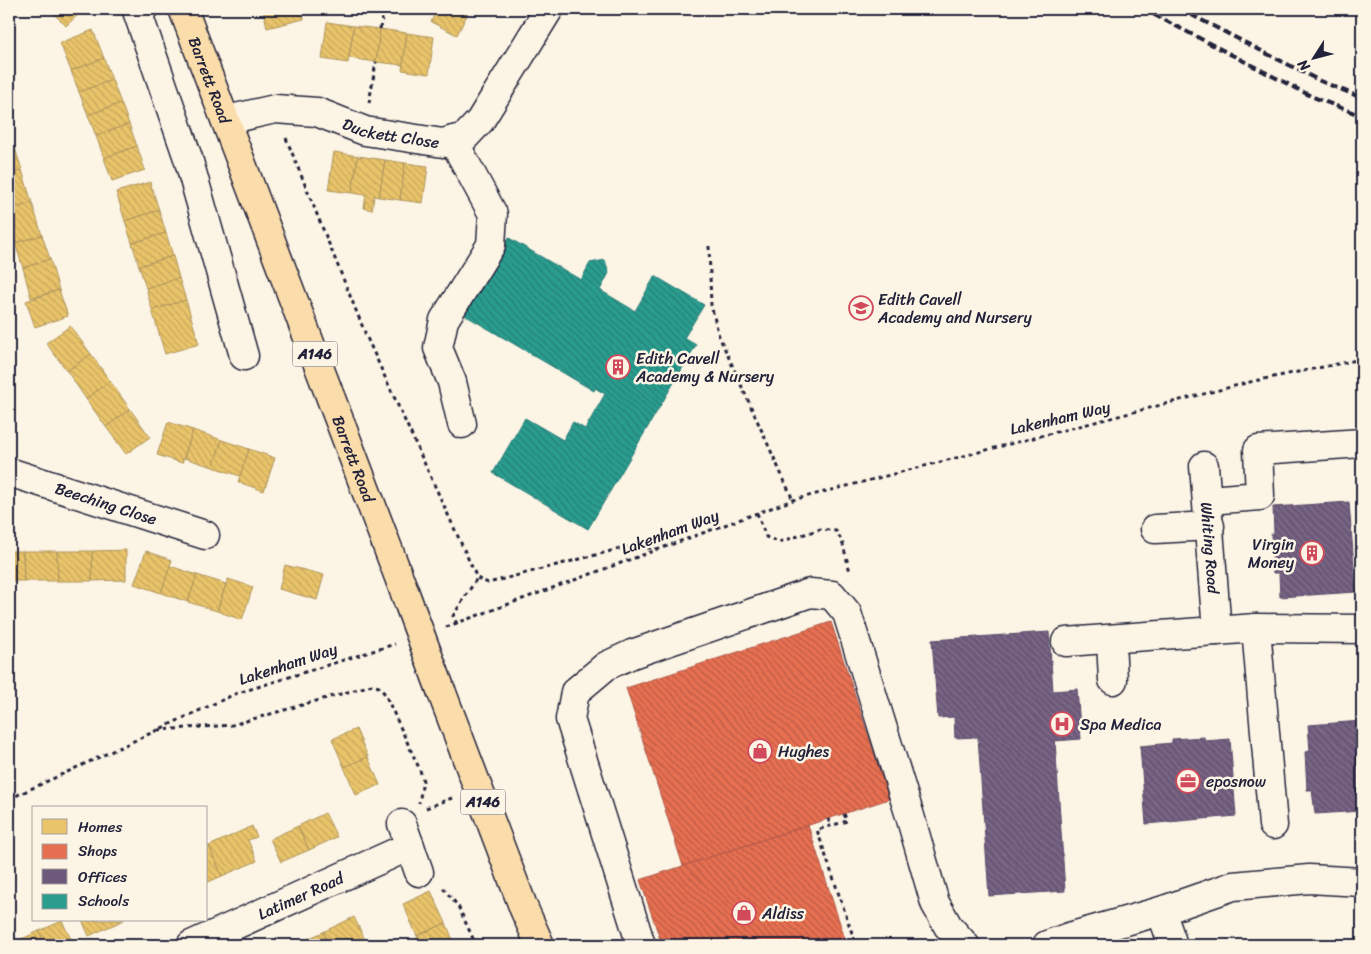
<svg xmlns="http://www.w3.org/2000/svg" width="1371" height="954" font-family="Sriracha,sans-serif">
<defs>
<pattern id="homes-back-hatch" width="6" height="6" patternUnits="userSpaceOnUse" patternTransform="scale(1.25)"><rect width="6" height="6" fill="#e9c46a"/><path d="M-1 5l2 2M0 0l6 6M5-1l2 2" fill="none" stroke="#c8a85d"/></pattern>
<pattern id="shops-back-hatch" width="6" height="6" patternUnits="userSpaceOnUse" patternTransform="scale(1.25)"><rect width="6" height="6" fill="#e76f51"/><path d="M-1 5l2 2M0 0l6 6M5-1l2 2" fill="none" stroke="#bb5b44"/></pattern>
<pattern id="offices-back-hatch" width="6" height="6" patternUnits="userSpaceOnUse" patternTransform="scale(1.25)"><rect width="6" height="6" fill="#6d597a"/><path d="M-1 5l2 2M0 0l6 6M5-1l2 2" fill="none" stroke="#81728c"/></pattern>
<pattern id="schools-back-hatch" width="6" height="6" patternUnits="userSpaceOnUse" patternTransform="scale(1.25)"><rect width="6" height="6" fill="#2a9d8f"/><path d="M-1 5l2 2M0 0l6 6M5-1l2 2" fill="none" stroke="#248076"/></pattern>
</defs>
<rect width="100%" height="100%" fill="#fcf5e5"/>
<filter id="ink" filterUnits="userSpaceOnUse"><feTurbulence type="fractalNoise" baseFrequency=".02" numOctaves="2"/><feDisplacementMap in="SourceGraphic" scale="10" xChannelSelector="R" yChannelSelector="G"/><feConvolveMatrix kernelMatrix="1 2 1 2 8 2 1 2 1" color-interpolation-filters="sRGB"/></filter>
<g filter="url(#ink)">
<!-- homes -->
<g fill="url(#homes-back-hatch)" stroke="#ad935c">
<path d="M49 9H84L66 26Z"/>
<path d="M263 9H302L304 19 267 28Z"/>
<path d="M437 9H470L457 35 431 22Z"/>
<path d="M327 22 354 26 348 63 322 59Z"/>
<path d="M354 26 380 29 376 62 349 58Z"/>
<path d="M380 29 407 33 403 65 376 62Z"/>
<path d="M93 30 104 58 71 71 60 43Z"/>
<path d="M407 33 434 37 429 74 402 70Z"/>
<path d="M104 58 112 80 79 92 71 71Z"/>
<path d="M112 80 121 103 88 115 79 92Z"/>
<path d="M121 103 129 124 96 136 88 115Z"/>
<path d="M129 124 137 146 104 158 96 136Z"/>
<path d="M14 145 22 170 9 175V147Z"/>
<path d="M137 146 145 170 112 181 104 158Z"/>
<path d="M334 152 358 156 352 193 328 190Z"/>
<path d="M358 156 385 160 379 197 374 196 372 210 364 208 366 195 352 193Z"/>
<path d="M385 160 405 163 400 200 379 197Z"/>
<path d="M405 163 428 166 423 203 400 200Z"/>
<path d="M22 170 32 203 9 210V175Z"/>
<path d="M150 182 159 210 125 221 116 192Z"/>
<path d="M32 203 42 235 15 243 9 224V210Z"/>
<path d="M159 210 166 233 132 243 125 221Z"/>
<path d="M166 233 173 256 139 266 132 243Z"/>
<path d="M42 235 50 259 23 268 15 243Z"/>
<path d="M173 256 179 278 146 288 139 266Z"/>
<path d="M50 259 59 290 31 298 23 268Z"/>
<path d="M179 278 186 300 152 310 146 288Z"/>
<path d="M59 290 68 316 35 327 26 301Z"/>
<path d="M186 300 199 344 165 354 152 310Z"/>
<path d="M70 326 91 354 67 371 46 343Z"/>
<path d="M91 354 110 381 86 399 67 371Z"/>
<path d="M110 381 130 409 106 427 86 399Z"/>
<path d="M130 409 150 437 126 454 106 427Z"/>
<path d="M168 422 193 430 182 463 157 455Z"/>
<path d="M193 430 222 440 213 467 184 458Z"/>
<path d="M222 440 249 449 240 476 213 467Z"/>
<path d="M249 449 275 458 264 491 238 482Z"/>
<path d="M126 550V580L92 581V551Z"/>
<path d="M9 551H23L24 581H9Z"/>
<path d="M23 551H57L58 581H24Z"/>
<path d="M57 551H92V581H58Z"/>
<path d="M146 551 172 560 161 593 134 584Z"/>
<path d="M285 565 324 575 317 600 279 589Z"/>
<path d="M170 566 197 575 188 602 161 593Z"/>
<path d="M197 575 226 584 217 611 188 602Z"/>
<path d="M228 579 253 587 242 620 217 611Z"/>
<path d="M356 729 368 757 344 767 332 739Z"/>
<path d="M368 757 380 785 356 795 344 767Z"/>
<path d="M325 813 337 837 309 850 298 826Z"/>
<path d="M252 826 257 837 248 840 257 861 222 876 209 846Z"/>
<path d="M298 826 309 850 281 862 270 839Z"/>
<path d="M209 846 222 876 206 883V847Z"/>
<path d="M431 891 446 923 417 936 403 904Z"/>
<path d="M354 917 367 944 329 945 323 932Z"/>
<path d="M82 920H124L89 936Z"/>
<path d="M62 921 74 945H45L39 931Z"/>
<path d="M446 923 455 945H421L417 936Z"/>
<path d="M39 931 45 945H9Z"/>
<path d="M323 932 329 945H294Z"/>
</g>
<!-- shops -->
<g fill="url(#shops-back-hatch)" stroke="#ac584a">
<path d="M831 622 889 799 683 866 626 688Z"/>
<path d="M808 825 847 945H662L640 880Z"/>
</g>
<!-- offices -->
<g fill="url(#offices-back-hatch)" stroke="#564867">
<path d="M1349 502 1356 592 1280 597 1279 573H1273L1271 534H1274L1273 507Z"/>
<path d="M1049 632 1053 691 1077 689 1081 739 1055 741 1065 891 989 896 978 737 955 738 954 717 938 718 932 640Z"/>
<path d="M1362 721V811L1315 814 1312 790H1307L1305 752 1310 751 1308 725Z"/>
<path d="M1204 737 1205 741 1230 739 1236 816 1146 824 1140 746 1172 743V739Z"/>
</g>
<!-- schools -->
<path fill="url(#schools-back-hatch)" stroke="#287876" d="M509 238 581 280 590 263 605 260 609 273 600 290 635 311 655 276 704 305 684 338 696 345 588 529 493 473 525 418 563 440 573 422 585 429 605 394 595 388 594 391 463 314Z"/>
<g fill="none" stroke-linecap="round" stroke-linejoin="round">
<!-- minor casing -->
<g stroke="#22223b" stroke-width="31">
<g id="minor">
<path d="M143 9 137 11 188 158 244 356"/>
<path id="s1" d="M227 120 275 109 317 112 365 131 443 143 465 137 480 121 549 9"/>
<path d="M453 140 493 214 491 245 444 320 438 348 452 382 462 424"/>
<path id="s2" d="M1204 466 1217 631"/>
<path id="s3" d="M9 472 205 535"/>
<path d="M1208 500 1260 496 1258 450 1362 443"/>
<path d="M1155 529 1210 526"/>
<path d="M1256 628 1273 825"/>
<path d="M1111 641 1113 680"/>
<path d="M1066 642 1256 628 1362 629"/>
<path d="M410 846 419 872"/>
<path d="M1161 911 1173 945"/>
<path id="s4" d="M191 945 410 846 402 824"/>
<path d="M641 945 570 719 575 692 606 666 632 654 810 593 832 595 847 613 910 816 935 903 948 926 965 945"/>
<path d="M1047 945 1069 937 1161 911 1233 886 1309 879 1362 882"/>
</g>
</g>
<!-- highway casing -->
<g stroke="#22223b" stroke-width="31">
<g id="highway">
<path id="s5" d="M183 9 403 588"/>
<path d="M442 693 524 909 540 945"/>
</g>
</g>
<!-- path -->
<g stroke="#22223b" stroke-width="3" stroke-dasharray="4 4" stroke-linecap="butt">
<path d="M380 29 382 18"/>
<path d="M369 103 376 62"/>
<path d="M286 138 368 340 477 578 488 583 630 546 657 549"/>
<path d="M709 246 711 305 719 336 793 500"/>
<path d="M757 513 766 537 779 542 821 529 836 531 842 541 850 572"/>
<path d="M457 624 453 616 477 578"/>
<path d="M446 627 793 500 1254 381 1362 359"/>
<path d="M158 730 232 725 372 685 379 687 385 694 420 770 423 781 419 803"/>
<path d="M9 799 235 694 395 644"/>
<path d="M426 808 452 798"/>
<path d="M844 814 847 821 817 830 856 945"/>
<path d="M828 819 831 826"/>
<path d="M443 888 458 906 476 945"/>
</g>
<!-- minor -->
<use href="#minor" stroke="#fcf5e5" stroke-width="28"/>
<!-- highway -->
<use href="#highway" stroke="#faddab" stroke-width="28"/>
<!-- rail -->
<g stroke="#22223b" stroke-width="4" stroke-dasharray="8 4" stroke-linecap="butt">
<path d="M1143 9 1313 97 1362 116"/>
<path d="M1180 9 1320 81 1362 98"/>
</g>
<!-- highway-bridge casing -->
<g stroke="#22223b" stroke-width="31" stroke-linecap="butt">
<path id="highway-bridge" d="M403 588 442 693"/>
</g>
<!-- highway-bridge -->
<use href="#highway-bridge" stroke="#faddab" stroke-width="28"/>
</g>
</g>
<!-- icons -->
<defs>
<g id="school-ring" transform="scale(1.25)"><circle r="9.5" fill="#fcf5e5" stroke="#d1495b" stroke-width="1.5"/><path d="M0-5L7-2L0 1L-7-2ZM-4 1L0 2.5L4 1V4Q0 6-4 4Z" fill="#d1495b"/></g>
<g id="building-ring" transform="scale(1.25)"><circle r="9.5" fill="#fcf5e5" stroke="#d1495b" stroke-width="1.5"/><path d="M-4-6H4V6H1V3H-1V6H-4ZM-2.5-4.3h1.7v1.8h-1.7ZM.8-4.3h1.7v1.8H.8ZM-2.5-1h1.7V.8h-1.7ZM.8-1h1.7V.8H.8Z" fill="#d1495b"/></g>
<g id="hospital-ring" transform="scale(1.25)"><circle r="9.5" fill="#fcf5e5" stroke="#d1495b" stroke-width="1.5"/><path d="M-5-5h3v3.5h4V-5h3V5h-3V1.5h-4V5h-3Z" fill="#d1495b"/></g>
<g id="shop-ring" transform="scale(1.25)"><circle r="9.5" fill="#fcf5e5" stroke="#d1495b" stroke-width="1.5"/><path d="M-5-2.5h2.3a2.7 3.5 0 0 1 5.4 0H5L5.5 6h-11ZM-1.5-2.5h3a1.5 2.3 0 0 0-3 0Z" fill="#d1495b"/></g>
<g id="office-ring" transform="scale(1.25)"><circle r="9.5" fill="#fcf5e5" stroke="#d1495b" stroke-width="1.5"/><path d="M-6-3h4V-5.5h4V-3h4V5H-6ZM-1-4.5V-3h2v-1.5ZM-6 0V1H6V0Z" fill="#d1495b"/></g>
</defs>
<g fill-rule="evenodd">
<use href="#school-ring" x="861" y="308"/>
<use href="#building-ring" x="618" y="367"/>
<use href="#building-ring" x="1312" y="553"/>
<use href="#hospital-ring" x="1062" y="724"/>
<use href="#shop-ring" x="760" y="751"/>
<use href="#office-ring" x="1188" y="781"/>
<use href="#shop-ring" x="744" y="913"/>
</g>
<g text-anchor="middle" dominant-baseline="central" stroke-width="5" stroke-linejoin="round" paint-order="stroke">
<!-- shield labels -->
<g fill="#fcf5e5" stroke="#63616e" stroke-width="1">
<rect x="292.5" y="341.5" width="45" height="25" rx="4"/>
<rect x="460.5" y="789.5" width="45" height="25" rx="4"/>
</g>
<g font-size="15" font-weight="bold" fill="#22223b">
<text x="315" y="354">A146</text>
<text x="483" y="802">A146</text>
</g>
<!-- street labels -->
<g font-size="16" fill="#22223b" stroke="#fcf5e5">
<text stroke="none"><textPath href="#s5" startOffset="76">Barrett Road</textPath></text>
<text stroke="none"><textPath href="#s1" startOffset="169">Duckett Close</textPath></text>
<text transform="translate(1060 418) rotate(-13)">Lakenham Way</text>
<text stroke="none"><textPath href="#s5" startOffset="481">Barrett Road</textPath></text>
<text stroke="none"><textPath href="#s3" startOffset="102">Beeching Close</textPath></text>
<text transform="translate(670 532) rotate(-20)">Lakenham Way</text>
<text stroke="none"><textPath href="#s2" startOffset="82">Whiting Road</textPath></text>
<text transform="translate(288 664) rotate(-18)">Lakenham Way</text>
<text stroke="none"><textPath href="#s4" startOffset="120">Latimer Road</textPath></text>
</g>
<!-- poi labels -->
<g font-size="16" fill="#22223b" stroke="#fcf5e5" text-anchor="start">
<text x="878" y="299">Edith Cavell<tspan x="878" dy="18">Academy and Nursery</tspan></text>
<text x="636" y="358">Edith Cavell<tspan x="636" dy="18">Academy &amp; Nursery</tspan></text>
<text x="1294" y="544" text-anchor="end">Virgin<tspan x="1294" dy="18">Money</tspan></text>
<text x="1080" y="724">Spa Medica</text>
<text x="778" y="751">Hughes</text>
<text x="1206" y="781">eposnow</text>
<text x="762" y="913">Aldiss</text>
</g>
</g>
<!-- margin -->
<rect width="1371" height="954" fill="none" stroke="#fcf5e5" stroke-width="30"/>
<rect x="15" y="15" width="1341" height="924" fill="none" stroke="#22223b" stroke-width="2" filter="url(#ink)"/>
<!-- legend -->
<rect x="32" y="806" width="175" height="115" fill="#fcf5e5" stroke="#a5a1a1"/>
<rect x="42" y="819" width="25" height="15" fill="#e9c46a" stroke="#a5a1a1"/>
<text x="78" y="832" font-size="15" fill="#22223b">Homes</text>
<rect x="42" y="844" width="25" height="15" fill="#e76f51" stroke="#a5a1a1"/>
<text x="78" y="856" font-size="15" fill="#22223b">Shops</text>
<rect x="42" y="869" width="25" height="15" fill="#6d597a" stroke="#a5a1a1"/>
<text x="78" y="882" font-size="15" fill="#22223b">Offices</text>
<rect x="42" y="894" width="25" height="15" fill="#2a9d8f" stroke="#a5a1a1"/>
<text x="78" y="906" font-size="15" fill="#22223b">Schools</text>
<!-- north arrow -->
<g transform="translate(1314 58) rotate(234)" stroke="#fcf5e5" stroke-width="4" paint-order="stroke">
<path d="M0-4L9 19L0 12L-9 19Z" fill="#22223b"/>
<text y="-8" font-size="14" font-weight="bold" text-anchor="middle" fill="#22223b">N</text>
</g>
</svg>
